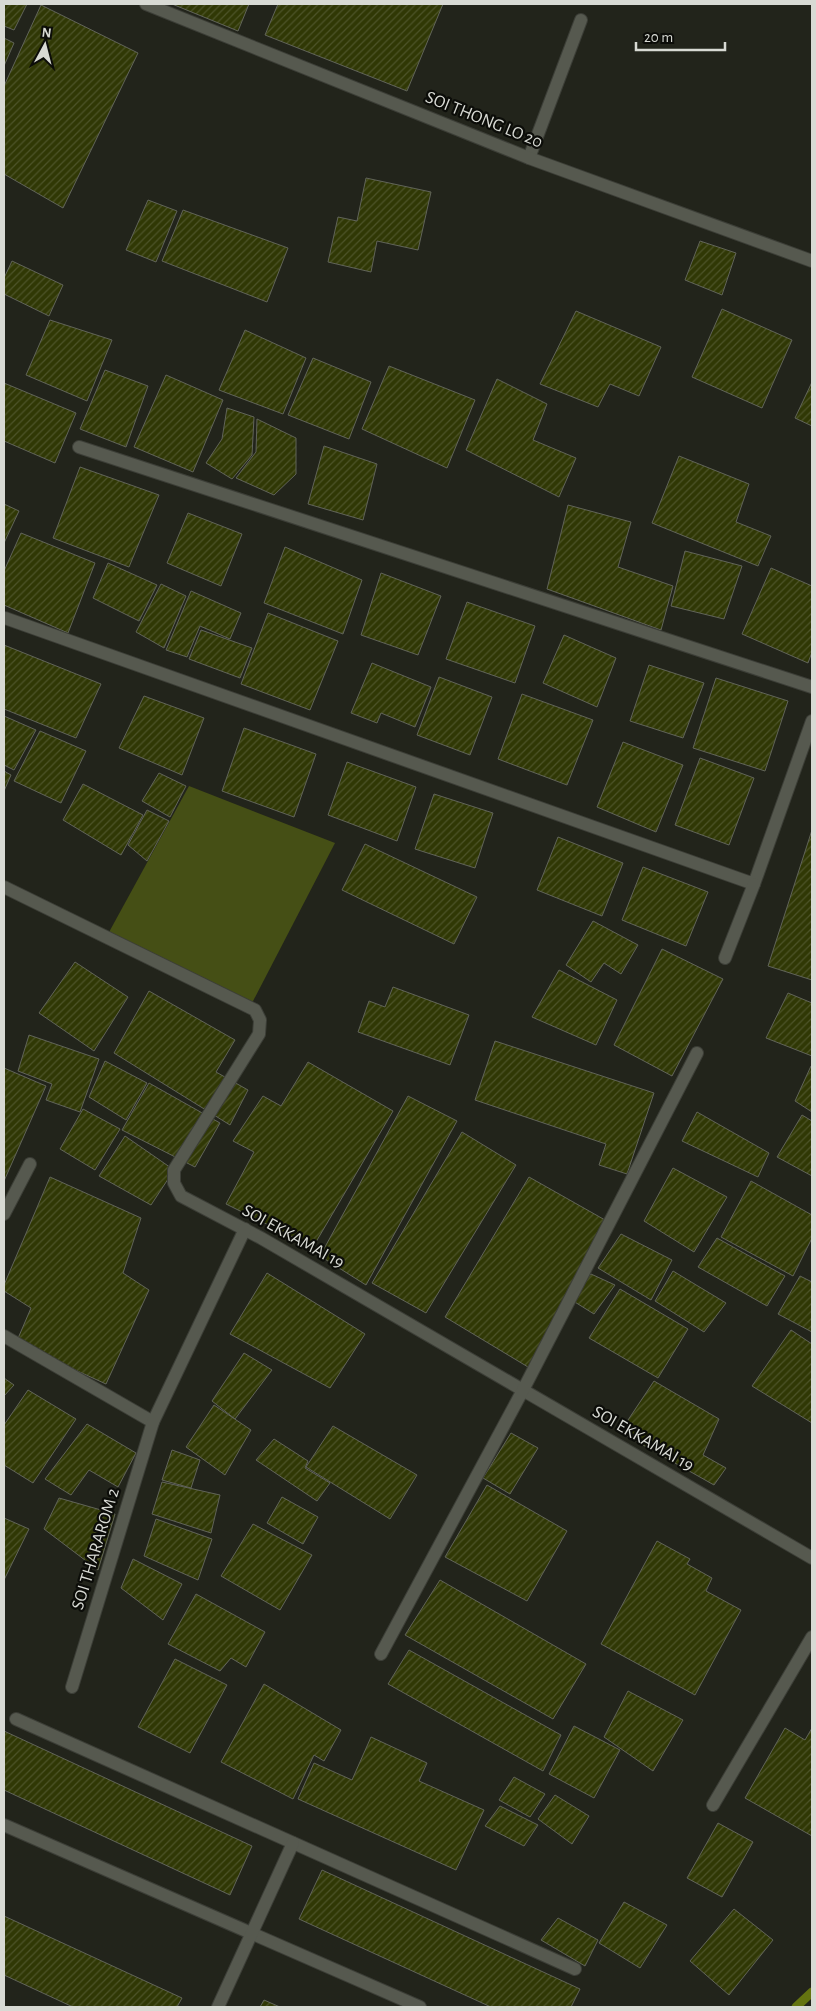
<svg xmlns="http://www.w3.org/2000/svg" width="816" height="2011" font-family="'Alegreya Sans',sans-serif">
<defs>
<pattern id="building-hatch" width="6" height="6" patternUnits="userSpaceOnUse" patternTransform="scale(1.25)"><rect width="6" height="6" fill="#303805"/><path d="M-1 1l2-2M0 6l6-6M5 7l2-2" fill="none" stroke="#4d5429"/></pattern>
</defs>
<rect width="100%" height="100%" fill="#22241b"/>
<!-- green -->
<path fill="#454f15" d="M189 786 335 843 251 1005 108 934Z"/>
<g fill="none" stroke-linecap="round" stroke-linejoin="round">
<!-- stream -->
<path stroke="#647410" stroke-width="9" d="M796 2007 812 1992"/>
</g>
<!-- building -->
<g fill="url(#building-hatch)" stroke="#616459">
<path d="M4 4H27L14 30 4 26Z"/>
<path d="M172 4H249L238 31Z"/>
<path d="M278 4H443L407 91 265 35Z"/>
<path d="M41 5 138 53 63 208 4 174V86Z"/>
<path d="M4 38 14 43 4 66Z"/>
<path d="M366 178 431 192 418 250 377 241 371 272 328 262 338 217 357 221Z"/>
<path d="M148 200 177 211 156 262 126 250Z"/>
<path d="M183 210 288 248 267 302 162 261Z"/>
<path d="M700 241 736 253 722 295 685 280Z"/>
<path d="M12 261 63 285 49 316 4 294V278Z"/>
<path d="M722 309 792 340 762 408 692 377Z"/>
<path d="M576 311 661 347 639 396 610 384 598 407 540 384Z"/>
<path d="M50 320 112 340 87 401 26 375Z"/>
<path d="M245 330 306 358 283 414 219 390Z"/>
<path d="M313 358 371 382 349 439 288 415Z"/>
<path d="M389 366 475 400 447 468 362 429Z"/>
<path d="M105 370 148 386 126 447 80 429Z"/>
<path d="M166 375 223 400 193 472 134 447Z"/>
<path d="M497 379 547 404 533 440 576 458 559 497 466 450Z"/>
<path d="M812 382V426L795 418Z"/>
<path d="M4 383 76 413 55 463 4 441Z"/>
<path d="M227 408 254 417 252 455 232 479 206 463 222 439Z"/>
<path d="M257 419 296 438V474L274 495 236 478 256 452Z"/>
<path d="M324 446 377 464 363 520 308 504Z"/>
<path d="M679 456 749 484 736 522 771 536 758 566 652 523Z"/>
<path d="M80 467 159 495 129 567 53 538Z"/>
<path d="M4 504 19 511 4 543Z"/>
<path d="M568 505 631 522 618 567 673 586 661 630 547 589Z"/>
<path d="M188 513 242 534 221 586 167 563Z"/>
<path d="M21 533 95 563 68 633 4 605V571Z"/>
<path d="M285 547 362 580 343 634 264 603Z"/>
<path d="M685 551 742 566 724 619 671 606Z"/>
<path d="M108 563 157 585 139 621 93 598Z"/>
<path d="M771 568 812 586V652L808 663 742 634Z"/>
<path d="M381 573 441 596 418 655 361 635Z"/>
<path d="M161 584 186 596 164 648 136 632Z"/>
<path d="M191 591 241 613 230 639 200 626 187 657 166 650Z"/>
<path d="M467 602 535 626 515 683 446 659Z"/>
<path d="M268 613 338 641 310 710 241 684Z"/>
<path d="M201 630 252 648 240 678 189 659Z"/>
<path d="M564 635 616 658 597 707 543 683Z"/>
<path d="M4 645 101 684 76 738 4 709Z"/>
<path d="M372 663 431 687 415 727 381 713 377 723 351 713Z"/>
<path d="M649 665 704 683 683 738 630 721Z"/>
<path d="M439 677 492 697 470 755 417 735Z"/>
<path d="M716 678 788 701 765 771 693 748Z"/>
<path d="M522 694 593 720 567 785 498 759Z"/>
<path d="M144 696 204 718 182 775 119 748Z"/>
<path d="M4 716 36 730 14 770 4 765Z"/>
<path d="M244 728 316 754 294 817 222 791Z"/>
<path d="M40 731 86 751 61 803 14 781Z"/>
<path d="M623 742 683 765 656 832 597 807Z"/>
<path d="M700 758 754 778 729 845 675 825Z"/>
<path d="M347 762 416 787 397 841 328 815Z"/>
<path d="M4 771 11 775 4 791Z"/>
<path d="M159 773 186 786 170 817 142 801Z"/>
<path d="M83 784 143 815 121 855 63 820Z"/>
<path d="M434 794 493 813 475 868 415 849Z"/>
<path d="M147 810 169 821 147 861 128 845Z"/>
<path d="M812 830V980L768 966Z"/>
<path d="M558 837 623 863 602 916 537 890Z"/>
<path d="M365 844 477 897 454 944 342 890Z"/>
<path d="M643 867 708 892 686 946 622 920Z"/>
<path d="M593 921 638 945 621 974 604 963 591 982 566 965Z"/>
<path d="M662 949 723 979 672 1076 614 1045Z"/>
<path d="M75 962 128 997 94 1051 39 1013Z"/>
<path d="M559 970 617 1000 596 1045 532 1017Z"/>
<path d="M393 987 469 1015 450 1065 358 1032 369 1001 385 1007Z"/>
<path d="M149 991 235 1040 216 1072 248 1090 230 1125 114 1053Z"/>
<path d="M788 993 812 1003V1056L766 1038Z"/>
<path d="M29 1035 99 1059 80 1112 46 1100 52 1084 18 1071Z"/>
<path d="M495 1041 654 1093 627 1174 599 1165 606 1144 475 1100Z"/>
<path d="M105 1061 147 1083 126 1120 89 1097Z"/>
<path d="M308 1062 393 1111 313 1247 226 1204 254 1152 233 1141 263 1096 281 1106Z"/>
<path d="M811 1066 812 1067V1112L795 1101Z"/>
<path d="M4 1068 46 1086 4 1181Z"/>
<path d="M149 1083 220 1123 195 1167 122 1130Z"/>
<path d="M408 1096 457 1121 366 1285 320 1256Z"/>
<path d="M83 1109 120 1129 95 1170 60 1149Z"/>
<path d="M697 1112 769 1153 758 1177 682 1141Z"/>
<path d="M802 1115 812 1121V1176L777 1157Z"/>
<path d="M462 1132 516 1165 426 1313 372 1283Z"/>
<path d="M125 1136 174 1170 151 1205 99 1176Z"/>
<path d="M673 1168 727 1197 694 1252 644 1221Z"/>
<path d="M50 1177 141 1218 123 1273 149 1290 106 1384 16 1343 31 1308 4 1291V1285Z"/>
<path d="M529 1177 605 1220 533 1370 445 1317Z"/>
<path d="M751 1181 812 1215V1238L793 1276 721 1237Z"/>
<path d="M621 1234 672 1260 651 1300 598 1268Z"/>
<path d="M717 1238 785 1276 767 1306 698 1267Z"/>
<path d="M673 1271 726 1303 704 1332 655 1301Z"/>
<path d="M267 1273 365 1334 330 1388 230 1334Z"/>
<path d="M591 1274 615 1285 594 1314 570 1299Z"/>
<path d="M800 1276 812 1282V1332L778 1314Z"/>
<path d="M620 1289 688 1329 658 1378 589 1338Z"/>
<path d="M791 1330 812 1344V1423L752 1386Z"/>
<path d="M244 1353 272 1370 235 1419 212 1401Z"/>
<path d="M4 1378 14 1385 4 1396Z"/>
<path d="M654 1381 719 1419 703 1455 726 1468 714 1485 620 1432Z"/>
<path d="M28 1390 76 1419 33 1483 4 1465V1425Z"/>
<path d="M214 1405 251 1430 225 1475 186 1447Z"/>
<path d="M87 1424 136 1453 118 1487 89 1470 71 1495 45 1479Z"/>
<path d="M333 1426 417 1475 390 1519 306 1467Z"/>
<path d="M511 1433 538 1448 510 1494 483 1478Z"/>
<path d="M274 1439 308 1461 305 1468 330 1483 317 1501 256 1460Z"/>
<path d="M172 1450 200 1460 191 1488 162 1480Z"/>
<path d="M162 1482 220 1495 211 1533 152 1514Z"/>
<path d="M487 1485 567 1531 527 1601 445 1557Z"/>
<path d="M282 1497 318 1517 303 1544 267 1523Z"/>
<path d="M59 1498 115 1514 98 1570 44 1529Z"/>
<path d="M4 1518 29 1529 4 1580Z"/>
<path d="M156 1519 212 1539 198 1580 144 1556Z"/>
<path d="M253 1524 312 1555 280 1610 221 1576Z"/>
<path d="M657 1541 690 1559 687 1564 712 1578 706 1591 741 1610 695 1695 601 1644Z"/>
<path d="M133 1559 182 1584 163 1620 121 1588Z"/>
<path d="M440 1580 586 1664 553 1719 405 1635Z"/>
<path d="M196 1594 265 1632 246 1667 231 1658 220 1671 168 1644Z"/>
<path d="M409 1650 561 1735 543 1771 388 1684Z"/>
<path d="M175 1659 227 1685 190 1753 138 1727Z"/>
<path d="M264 1684 341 1730 324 1761 314 1755 293 1799 221 1762Z"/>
<path d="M628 1691 683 1720 653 1771 604 1737Z"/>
<path d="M574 1726 620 1750 594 1798 549 1774Z"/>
<path d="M785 1728 805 1740 812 1728V1836L745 1798Z"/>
<path d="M4 1731 252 1846 230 1895 4 1790Z"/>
<path d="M371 1737 427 1763 419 1781 484 1810 456 1870 298 1799 314 1763 352 1780Z"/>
<path d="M514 1777 545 1794 530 1817 499 1800Z"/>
<path d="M555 1795 589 1816 572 1844 538 1819Z"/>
<path d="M500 1806 538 1825 524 1846 485 1826Z"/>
<path d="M718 1823 753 1842 722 1897 687 1878Z"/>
<path d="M322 1870 580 1989 571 2007H491L299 1919Z"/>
<path d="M624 1902 667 1925 640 1968 599 1943Z"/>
<path d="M734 1909 773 1940 729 1995 690 1961Z"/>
<path d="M4 1916 182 1998 177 2007H73L4 1975Z"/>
<path d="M558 1918 598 1940 585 1966 541 1940Z"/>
<path d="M264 2000 280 2007H260Z"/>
</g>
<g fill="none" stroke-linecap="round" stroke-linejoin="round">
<!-- service casing -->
<g stroke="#3c3e37" stroke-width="14">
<g id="service">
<path d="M529 158 581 20"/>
<path d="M16 1719 575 1969"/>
<path d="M4 1825 420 2007"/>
<path d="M218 2007 293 1843"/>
</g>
</g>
<!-- minor casing -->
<g stroke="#3c3e37" stroke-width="14">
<g id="minor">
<path d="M79 447 812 687"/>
<path d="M5 618 754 884 812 721"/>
<path d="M4 887 255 1010 260 1020 259 1034 174 1170V1183L181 1196 261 1238 812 1558"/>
<path d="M725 958 754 884"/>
<path d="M4 1214 30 1164"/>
<path d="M4 1336 153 1422"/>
<path d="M381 1654 523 1390 697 1053"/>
<path d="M72 1687 153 1422 245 1229"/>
<path d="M713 1805 812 1637"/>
</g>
</g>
<!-- tertiary casing -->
<g stroke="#3c3e37" stroke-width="14">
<path id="tertiary" d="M146 4 529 158 812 261"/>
</g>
<!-- service -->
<use href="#service" stroke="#56594f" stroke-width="12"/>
<!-- minor -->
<use href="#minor" stroke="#56594f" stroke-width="12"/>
<!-- tertiary -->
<use href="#tertiary" stroke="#56594f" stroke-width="12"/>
</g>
<g text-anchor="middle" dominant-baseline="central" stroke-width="4.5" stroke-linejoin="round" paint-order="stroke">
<!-- street labels -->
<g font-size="18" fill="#d8dad4" stroke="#0c0d09">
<text transform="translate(484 120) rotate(22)">SOI THONG LO 20</text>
<text transform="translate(293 1237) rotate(29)">SOI EKKAMAI 19</text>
<text transform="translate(643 1439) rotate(30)">SOI EKKAMAI 19</text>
<text transform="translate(96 1549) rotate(-73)">SOI THARAROM 2</text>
</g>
</g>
<!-- border -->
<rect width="816" height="2011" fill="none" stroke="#d8dad4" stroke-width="10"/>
<!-- north arrow -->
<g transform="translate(45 45) rotate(7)" stroke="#0c0d09" stroke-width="4" paint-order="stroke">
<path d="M0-4L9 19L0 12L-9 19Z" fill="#d8dad4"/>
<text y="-8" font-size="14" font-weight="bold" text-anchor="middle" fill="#d8dad4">N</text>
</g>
<!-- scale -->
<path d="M636 42v8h89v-8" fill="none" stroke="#d8dad4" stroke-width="2.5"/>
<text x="644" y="42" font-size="15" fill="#d8dad4" stroke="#0c0d09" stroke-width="4" paint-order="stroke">20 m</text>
</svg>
